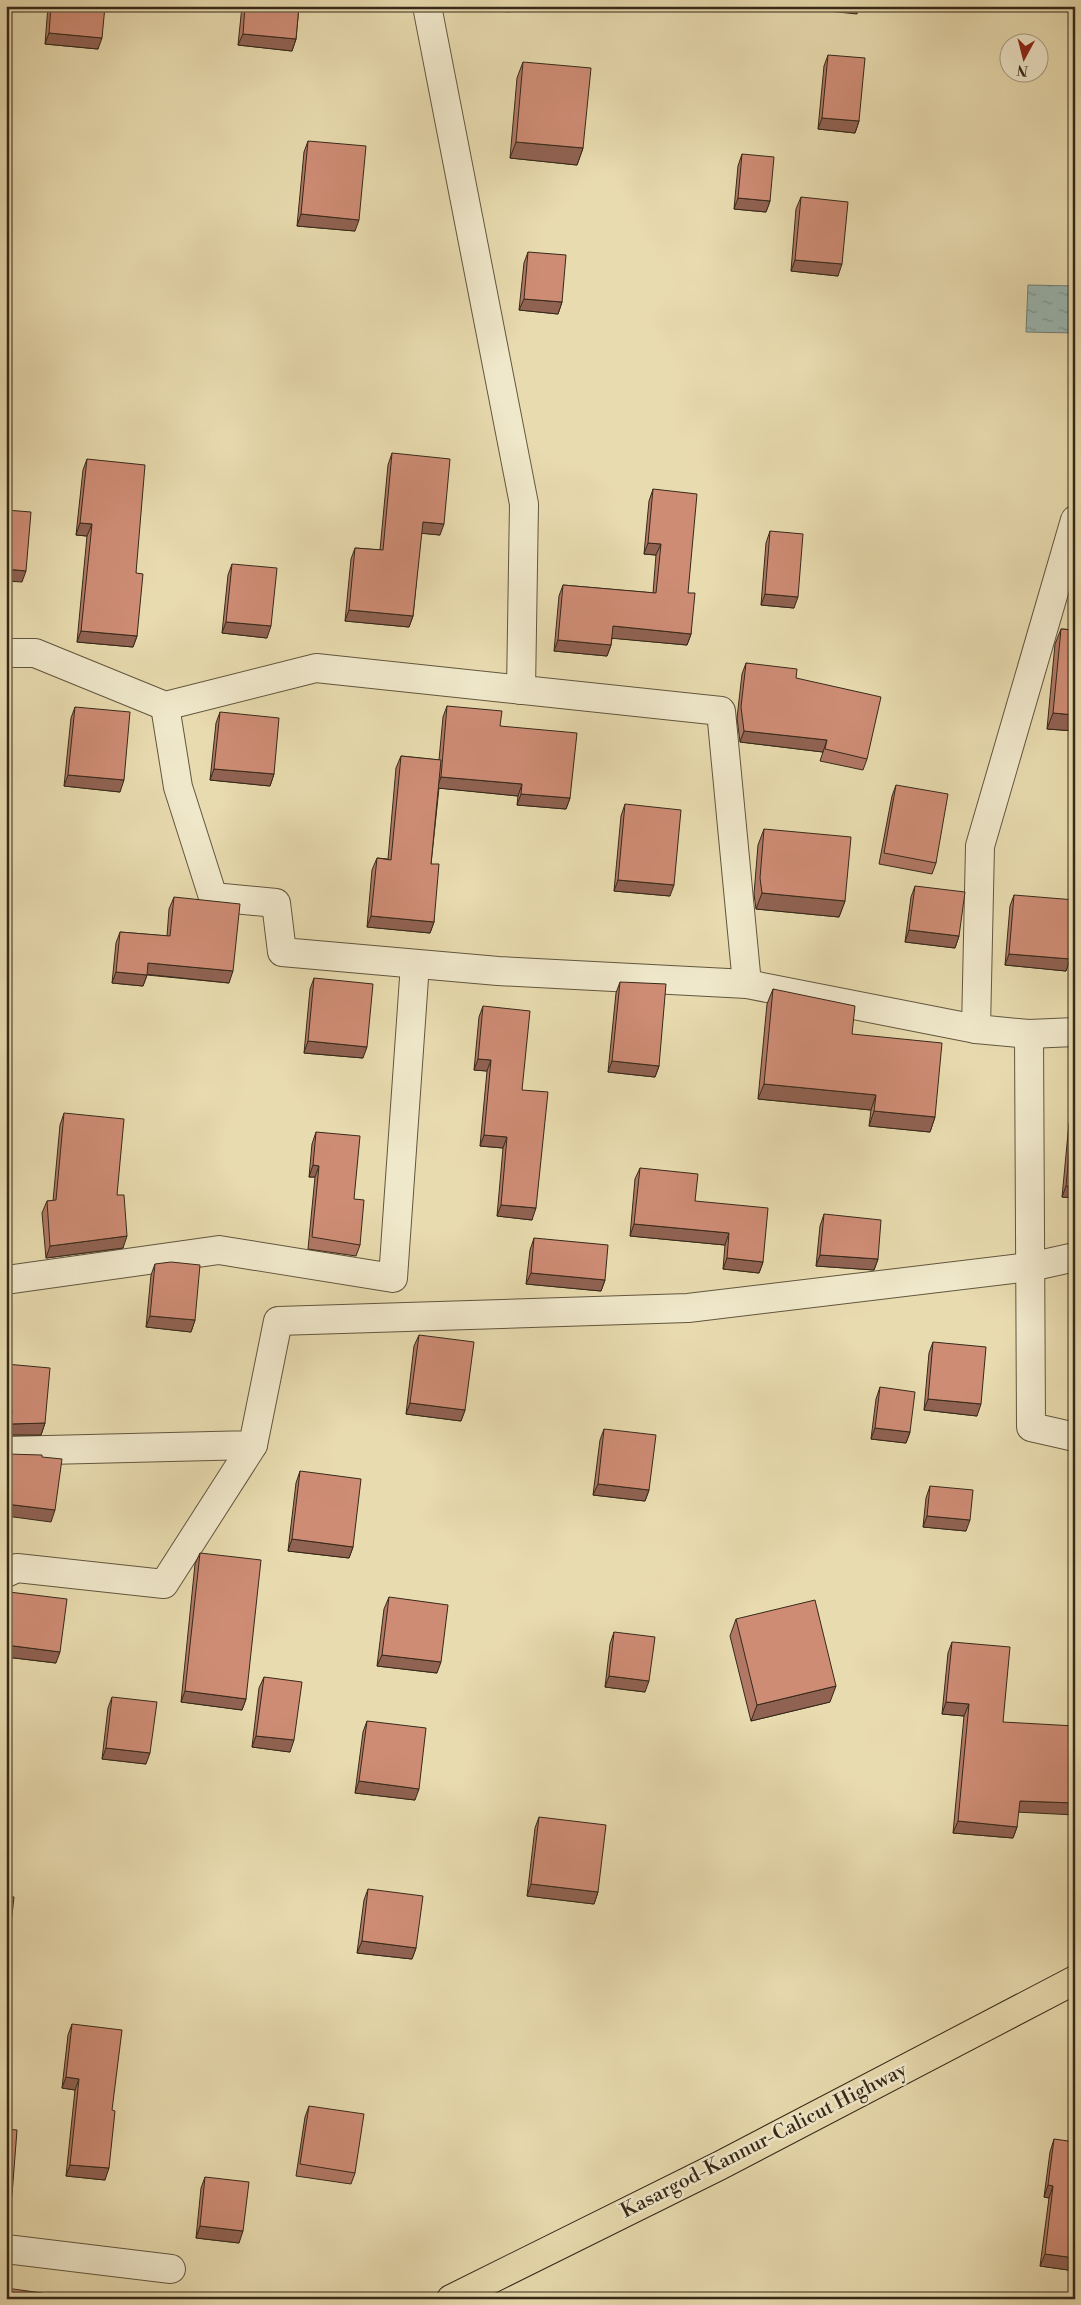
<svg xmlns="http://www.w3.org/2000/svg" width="1081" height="2305" font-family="'Libre Bodoni',serif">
<defs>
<pattern id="water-ripples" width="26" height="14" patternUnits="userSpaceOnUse" patternTransform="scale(1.25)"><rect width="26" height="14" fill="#9bb9b5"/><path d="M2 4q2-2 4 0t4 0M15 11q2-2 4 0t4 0" fill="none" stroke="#7f9692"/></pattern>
</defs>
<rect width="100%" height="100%" fill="#e8dbaf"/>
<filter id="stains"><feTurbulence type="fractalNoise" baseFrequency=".004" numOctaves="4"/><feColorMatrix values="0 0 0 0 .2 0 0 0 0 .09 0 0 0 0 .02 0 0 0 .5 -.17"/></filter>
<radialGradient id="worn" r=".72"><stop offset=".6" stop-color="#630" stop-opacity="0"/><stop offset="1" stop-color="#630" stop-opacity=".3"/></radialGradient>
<!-- water -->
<path fill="url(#water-ripples)" stroke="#737f77" d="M1028 285 1075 286V333L1026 332Z"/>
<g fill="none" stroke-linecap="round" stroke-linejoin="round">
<!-- street casing -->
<g stroke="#62563e" stroke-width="30">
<g id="street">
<path d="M427 6 524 504 521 690"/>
<path d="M1075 520 980 846 976 1029 1029 1034 1031 1427 1075 1437"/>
<path d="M6 653H35L165 706 316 668 721 711 747 984 976 1029"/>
<path d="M165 706 178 787 213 897 276 903 282 952 498 971 747 984"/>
<path d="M1029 1034 1075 1032"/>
<path d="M6 1280 219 1250 393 1278 415 964"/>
<path d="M6 1451 253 1445 278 1321 688 1308 1030 1267 1075 1257"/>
<path d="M6 1573 17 1568 164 1584 253 1445"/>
<path d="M6 2249 171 2269"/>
</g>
</g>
<!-- highway casing -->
<g stroke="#362919" stroke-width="30">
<path id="highway" d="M451 2299 719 2166 1075 1980"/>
</g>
<!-- street -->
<use href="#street" stroke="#f0e8cb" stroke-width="28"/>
<!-- highway -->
<use href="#highway" stroke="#e8dbaf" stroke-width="28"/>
</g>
<!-- wall -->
<g fill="#b17865" stroke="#362919">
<path d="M48 6H105L98 49 45 44Z"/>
<path d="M242 6H299L296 39 292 51 238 45Z"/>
<path d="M828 55 859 121 855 133 818 129 824 66Z"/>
<path d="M523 62 583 148 577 165 510 158 517 78Z"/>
<path d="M308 141 355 231 297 226 304 152Z"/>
<path d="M742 154 770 201 766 212 734 209 738 166Z"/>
<path d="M801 197 838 276 791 271 796 209Z"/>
<path d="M528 252 562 302 558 314 519 310 524 263Z"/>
<path d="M392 453 440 535 421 533 413 616 409 627 345 621 351 559 355 548 380 550 388 465Z"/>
<path d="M87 459 137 636 133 647 77 642 87 536 76 535 83 470Z"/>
<path d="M653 489 688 593 691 634 687 645 612 638 611 645 607 656 554 651 559 596 563 585 653 593 656 555 644 554 649 501Z"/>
<path d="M770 531 794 608 761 605 766 543Z"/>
<path d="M232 564 267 638 222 633 228 575Z"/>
<path d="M1061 629 1075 630V731L1047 729 1055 644Z"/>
<path d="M746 663 796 678 867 759 863 770 820 761 823 752 740 742 737 718 742 674Z"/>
<path d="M447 706 500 726 570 798 566 809 517 805 518 796 439 788 431 864 434 922 430 933 367 927 372 870 377 858 388 859 396 768 401 756 439 760 443 717Z"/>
<path d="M75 707 120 792 64 786 71 718Z"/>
<path d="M220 712 274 774 270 786 210 780 216 723Z"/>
<path d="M896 785 936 863 932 874 879 864 892 796Z"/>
<path d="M625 804 670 896 614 891 621 816Z"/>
<path d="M764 829 845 901 839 917 756 909 754 894 758 845Z"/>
<path d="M915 886 959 936 955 948 905 942 911 897Z"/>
<path d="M1014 895 1070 959 1066 971 1005 965 1010 906Z"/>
<path d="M174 897 229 983 147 975 143 986 112 983 116 943 120 932 167 936 169 909Z"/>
<path d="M314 978 363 1058 304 1053 310 989Z"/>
<path d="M620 982 659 1066 655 1077 608 1072 616 993Z"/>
<path d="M773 989 852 1034 935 1117 930 1132 869 1126 871 1110 758 1099 767 1004Z"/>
<path d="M483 1006 522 1090 532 1220 497 1216 503 1148 480 1146 487 1071 474 1070 479 1017Z"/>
<path d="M1073 1111 1075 1112V1198L1062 1197 1069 1123Z"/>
<path d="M64 1113 117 1195 123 1248 46 1258 42 1213 47 1201H53L60 1125Z"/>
<path d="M316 1132 360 1245 356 1256 308 1249 315 1177H309L312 1144Z"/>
<path d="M640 1168 695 1201 763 1262 759 1273 723 1269 725 1245 630 1236 635 1179Z"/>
<path d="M824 1214 878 1259 874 1270 816 1266 820 1226Z"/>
<path d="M534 1238 605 1280 601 1291 526 1284 530 1250Z"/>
<path d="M155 1264 195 1320 191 1332 146 1327 151 1275Z"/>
<path d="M419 1335 465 1410 461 1421 406 1414 414 1346Z"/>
<path d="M933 1342 977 1416 924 1410 929 1353Z"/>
<path d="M6 1364 45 1423 41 1435H6L8 1422 6 1421Z"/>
<path d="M880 1387 910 1432 906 1443 871 1439 876 1399Z"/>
<path d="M604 1429 649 1490 645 1501 593 1495 600 1440Z"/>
<path d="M300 1471 353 1547 349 1558 288 1551 296 1483Z"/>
<path d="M930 1486 966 1531 923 1527 926 1498Z"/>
<path d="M200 1553 246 1699 242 1710 181 1702 195 1564Z"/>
<path d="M9 1592 56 1663 6 1657V1599Z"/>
<path d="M389 1597 437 1673 377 1666 384 1609Z"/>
<path d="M736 1619 830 1702 751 1721 730 1636Z"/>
<path d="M614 1632 645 1692 605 1687 610 1644Z"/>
<path d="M952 1642 1003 1722 1017 1827 1013 1838 953 1833 964 1716 942 1714 948 1653Z"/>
<path d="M264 1677 290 1752 252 1747 259 1688Z"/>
<path d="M112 1697 146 1764 102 1759 108 1708Z"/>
<path d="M367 1721 415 1800 355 1793 363 1732Z"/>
<path d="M539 1817 598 1892 594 1904 527 1896 535 1828Z"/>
<path d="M368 1889 416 1948 412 1959 357 1953 364 1900Z"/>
<path d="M72 2024 105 2180 66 2176 75 2090 62 2088 68 2035Z"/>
<path d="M309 2106 355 2173 351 2184 296 2176 305 2117Z"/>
<path d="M1054 2139 1075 2271 1040 2266 1049 2198 1044 2197 1050 2152Z"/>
<path d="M205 2177 239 2243 196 2238 201 2188Z"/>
</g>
<!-- shaded-wall -->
<g fill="#906252" stroke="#362919">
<path d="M467 6H512L510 12 466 9Z"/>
<path d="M779 6H859L857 14Z"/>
<path d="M49 33 102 38 98 49 45 44Z"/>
<path d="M243 34 296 39 292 51 238 45Z"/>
<path d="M822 118 859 121 855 133 818 129Z"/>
<path d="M516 142 583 148 577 165 510 158Z"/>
<path d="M738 198 770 201 766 212 734 209Z"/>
<path d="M301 214 359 220 355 231 297 226Z"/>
<path d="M795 260 842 264 838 276 791 271Z"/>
<path d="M524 299 562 302 558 314 519 310Z"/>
<path d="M423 522 444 524 440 535 418 533Z"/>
<path d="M80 523 92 524 87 536 76 535Z"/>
<path d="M648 543 661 544 656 555 644 554Z"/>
<path d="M6 569 26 571 22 582 6 581Z"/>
<path d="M765 594 798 597 794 608 761 605Z"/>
<path d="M349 610 413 616 409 627 345 621Z"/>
<path d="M226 622 271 626 267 638 222 633Z"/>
<path d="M613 626 691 634 687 645 609 638Z"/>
<path d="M81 631 137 636 133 647 77 642Z"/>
<path d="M558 640 611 645 607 656 554 651Z"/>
<path d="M1053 713 1075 715V731L1047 729Z"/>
<path d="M744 731 827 740 823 752 740 742Z"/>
<path d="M214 769 274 774 270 786 210 780Z"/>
<path d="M68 775 124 780 120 792 64 786Z"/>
<path d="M441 777 522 784 518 796 437 788Z"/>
<path d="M521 794 570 798 566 809 517 805Z"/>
<path d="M618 880 674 885 670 896 614 891Z"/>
<path d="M762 893 845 901 839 917 756 909Z"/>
<path d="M371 916 434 922 430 933 367 927Z"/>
<path d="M909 930 959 936 955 948 905 942Z"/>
<path d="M1009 954 1070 959 1066 971 1005 965Z"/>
<path d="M148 963 233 971 229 983 144 974Z"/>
<path d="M116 972 147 975 143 986 112 983Z"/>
<path d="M308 1041 367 1047 363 1058 304 1053Z"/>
<path d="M478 1059 491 1060 487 1071 474 1070Z"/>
<path d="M612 1061 659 1066 655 1077 608 1072Z"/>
<path d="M764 1084 876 1095 871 1110 758 1099Z"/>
<path d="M874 1111 935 1117 930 1132 869 1126Z"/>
<path d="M484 1135 507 1137 503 1148 480 1146Z"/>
<path d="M313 1165 319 1166 315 1177H309Z"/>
<path d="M1066 1186 1075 1187V1198L1062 1197Z"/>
<path d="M501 1205 536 1208 532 1220 497 1216Z"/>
<path d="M634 1224 729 1233 725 1245 630 1236Z"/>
<path d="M127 1236 123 1248 46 1258 50 1246Z"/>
<path d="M820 1255 878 1259 874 1270 816 1266Z"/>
<path d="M727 1258 763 1262 759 1273 723 1269Z"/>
<path d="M531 1273 605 1280 601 1291 526 1284Z"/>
<path d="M150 1316 195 1320 191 1332 146 1327Z"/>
<path d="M928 1399 981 1404 977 1416 924 1410Z"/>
<path d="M410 1403 465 1410 461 1421 406 1414Z"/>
<path d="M6 1410H12L8 1422 6 1421Z"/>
<path d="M45 1423 41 1435H6L11 1424Z"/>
<path d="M875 1428 910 1432 906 1443 871 1439Z"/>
<path d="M598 1484 649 1490 645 1501 593 1495Z"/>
<path d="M6 1504 55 1510 51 1522 6 1516Z"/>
<path d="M927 1516 970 1520 966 1531 923 1527Z"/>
<path d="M292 1539 353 1547 349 1558 288 1551Z"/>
<path d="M6 1645 60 1652 56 1663 6 1657Z"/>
<path d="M382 1655 441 1662 437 1673 377 1666Z"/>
<path d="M609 1676 649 1681 645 1692 605 1687Z"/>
<path d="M836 1686 830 1702 751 1721 757 1705Z"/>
<path d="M185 1691 246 1699 242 1710 181 1702Z"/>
<path d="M946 1702 969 1704 964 1716 942 1714Z"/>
<path d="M256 1736 294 1740 290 1752 252 1747Z"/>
<path d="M106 1748 150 1753 146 1764 102 1759Z"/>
<path d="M359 1781 419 1789 415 1800 355 1793Z"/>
<path d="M1020 1801 1075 1803V1815L1016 1812Z"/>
<path d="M958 1821 1017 1827 1013 1838 953 1833Z"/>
<path d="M531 1884 598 1892 594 1904 527 1896Z"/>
<path d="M362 1941 416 1948 412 1959 357 1953Z"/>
<path d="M66 2077 79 2079 75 2090 62 2088Z"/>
<path d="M70 2165 109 2168 105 2180 66 2176Z"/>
<path d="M1048 2185 1053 2186 1049 2198 1044 2197Z"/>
<path d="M6 2195H12L8 2206H6Z"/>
<path d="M200 2226 243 2231 239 2243 196 2238Z"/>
<path d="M1045 2254 1075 2258V2271L1040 2266Z"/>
</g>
<!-- building -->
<g fill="#ce8c75" stroke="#362919">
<path d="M51 6H105L102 38 49 33Z"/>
<path d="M245 6H299L296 39 243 34Z"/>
<path d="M828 55 865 58 859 121 822 118Z"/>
<path d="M523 62 591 68 583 148 516 142Z"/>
<path d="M308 141 366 146 359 220 301 214Z"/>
<path d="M742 154 774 157 770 201 738 198Z"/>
<path d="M801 197 848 202 842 264 795 260Z"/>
<path d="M528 252 566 255 562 302 524 299Z"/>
<path d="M392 453 450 459 444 524 423 522 413 616 349 610 355 548 383 550Z"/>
<path d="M87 459 145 465 136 573 143 574 137 636 81 631 92 524 80 523Z"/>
<path d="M653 489 697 494 688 593H695L691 634 613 626 611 645 558 640 563 585 656 593 661 544 648 543Z"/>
<path d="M6 510 31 512 26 571 6 569Z"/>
<path d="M770 531 803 534 798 597 765 594Z"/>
<path d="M232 564 277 568 271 626 226 622Z"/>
<path d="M1061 629 1075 630V715L1053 713Z"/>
<path d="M746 663 797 669 796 678 881 697 867 759 825 749 827 740 744 731 741 707Z"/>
<path d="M447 706 502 711 500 726 577 733 570 798 521 794 522 784 441 777Z"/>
<path d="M75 707 130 712 124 780 68 775Z"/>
<path d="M220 712 279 718 274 774 214 769Z"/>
<path d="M401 756 441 760 431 864H439L434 922 371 916 377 858 391 860Z"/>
<path d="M896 785 948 794 936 863 884 853Z"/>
<path d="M625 804 681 810 674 885 618 880Z"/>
<path d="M764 829 851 837 845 901 762 893 760 878Z"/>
<path d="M915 886 965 892 959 936 909 930Z"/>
<path d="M1014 895 1075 900V914L1070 959 1009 954Z"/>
<path d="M174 897 240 904 233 971 148 963 147 975 116 972 120 932 170 936Z"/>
<path d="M314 978 373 984 367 1047 308 1041Z"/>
<path d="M620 982 666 984 659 1066 612 1061Z"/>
<path d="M773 989 855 1006 852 1034 942 1043 935 1117 874 1111 876 1095 764 1084Z"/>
<path d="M483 1006 530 1011 522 1090 548 1092 536 1208 501 1205 507 1137 484 1135 491 1060 478 1059Z"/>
<path d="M1073 1111 1075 1112V1187L1066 1186Z"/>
<path d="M64 1113 124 1119 117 1195H124L127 1236 50 1246 47 1201 56 1200Z"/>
<path d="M316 1132 360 1136 354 1199 364 1200 360 1245 312 1237 319 1166 313 1165Z"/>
<path d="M640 1168 698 1174 695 1201 768 1208 763 1262 727 1258 729 1233 634 1224Z"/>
<path d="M824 1214 881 1220 878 1259 820 1255Z"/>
<path d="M534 1238 608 1245 605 1280 531 1273Z"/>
<path d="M171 1262 200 1265 195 1320 150 1316 155 1264Z"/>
<path d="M419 1335 474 1342 465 1410 410 1403Z"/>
<path d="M933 1342 986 1347 981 1404 928 1399Z"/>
<path d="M6 1364 50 1368 45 1423 11 1424 12 1410H6Z"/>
<path d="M880 1387 915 1392 910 1432 875 1428Z"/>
<path d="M604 1429 656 1435 649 1490 598 1484Z"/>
<path d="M7 1454 42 1455V1457L62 1459 55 1510 6 1504Z"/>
<path d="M300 1471 361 1479 353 1547 292 1539Z"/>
<path d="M930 1486 973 1490 970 1520 927 1516Z"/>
<path d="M200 1553 261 1560 246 1699 185 1691Z"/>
<path d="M9 1592 67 1599 60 1652 6 1645V1614Z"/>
<path d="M389 1597 448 1605 441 1662 382 1655Z"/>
<path d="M815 1600 836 1686 757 1705 736 1619Z"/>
<path d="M614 1632 655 1637 649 1681 609 1676Z"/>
<path d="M952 1642 1010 1647 1003 1722 1075 1726V1803L1020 1801 1017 1827 958 1821 969 1704 946 1702Z"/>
<path d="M264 1677 302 1682 294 1740 256 1736Z"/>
<path d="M112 1697 157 1702 150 1753 106 1748Z"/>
<path d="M367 1721 426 1728 419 1789 359 1781Z"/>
<path d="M539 1817 606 1825 598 1892 531 1884Z"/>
<path d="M368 1889 423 1896 416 1948 362 1941Z"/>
<path d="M6 1896 14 1897 7 1960H6Z"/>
<path d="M72 2024 122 2030 112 2110 115 2111 109 2168 70 2165 79 2079 66 2077Z"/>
<path d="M309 2106 364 2114 355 2173 300 2164Z"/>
<path d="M6 2129 17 2130 12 2195H6Z"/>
<path d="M1054 2139 1075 2142V2258L1045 2254 1053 2186 1048 2185Z"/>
<path d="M205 2177 249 2182 243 2231 200 2226Z"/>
<path d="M6 2288 42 2293V2299H6Z"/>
</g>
<g text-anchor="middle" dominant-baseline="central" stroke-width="5" stroke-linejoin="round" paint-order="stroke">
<!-- street labels -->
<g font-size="20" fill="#362919" stroke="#f0e8cb">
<text transform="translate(764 2141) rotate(-27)">Kasargod-Kannur-Calicut Highway</text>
</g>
</g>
<!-- margin -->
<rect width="1081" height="2305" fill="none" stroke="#e8dbaf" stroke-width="25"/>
<rect x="8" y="8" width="1066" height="2290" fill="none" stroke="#362919" stroke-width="2.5"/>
<rect x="12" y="12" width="1056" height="2280" fill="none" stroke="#362919"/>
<!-- north arrow -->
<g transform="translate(1024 58) rotate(187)"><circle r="24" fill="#f0e8cb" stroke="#a69c84"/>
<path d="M0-4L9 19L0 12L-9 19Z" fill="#8f2418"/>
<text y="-8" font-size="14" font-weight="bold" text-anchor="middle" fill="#362919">N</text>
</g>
<rect width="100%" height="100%" filter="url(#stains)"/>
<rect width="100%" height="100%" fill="url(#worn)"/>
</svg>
